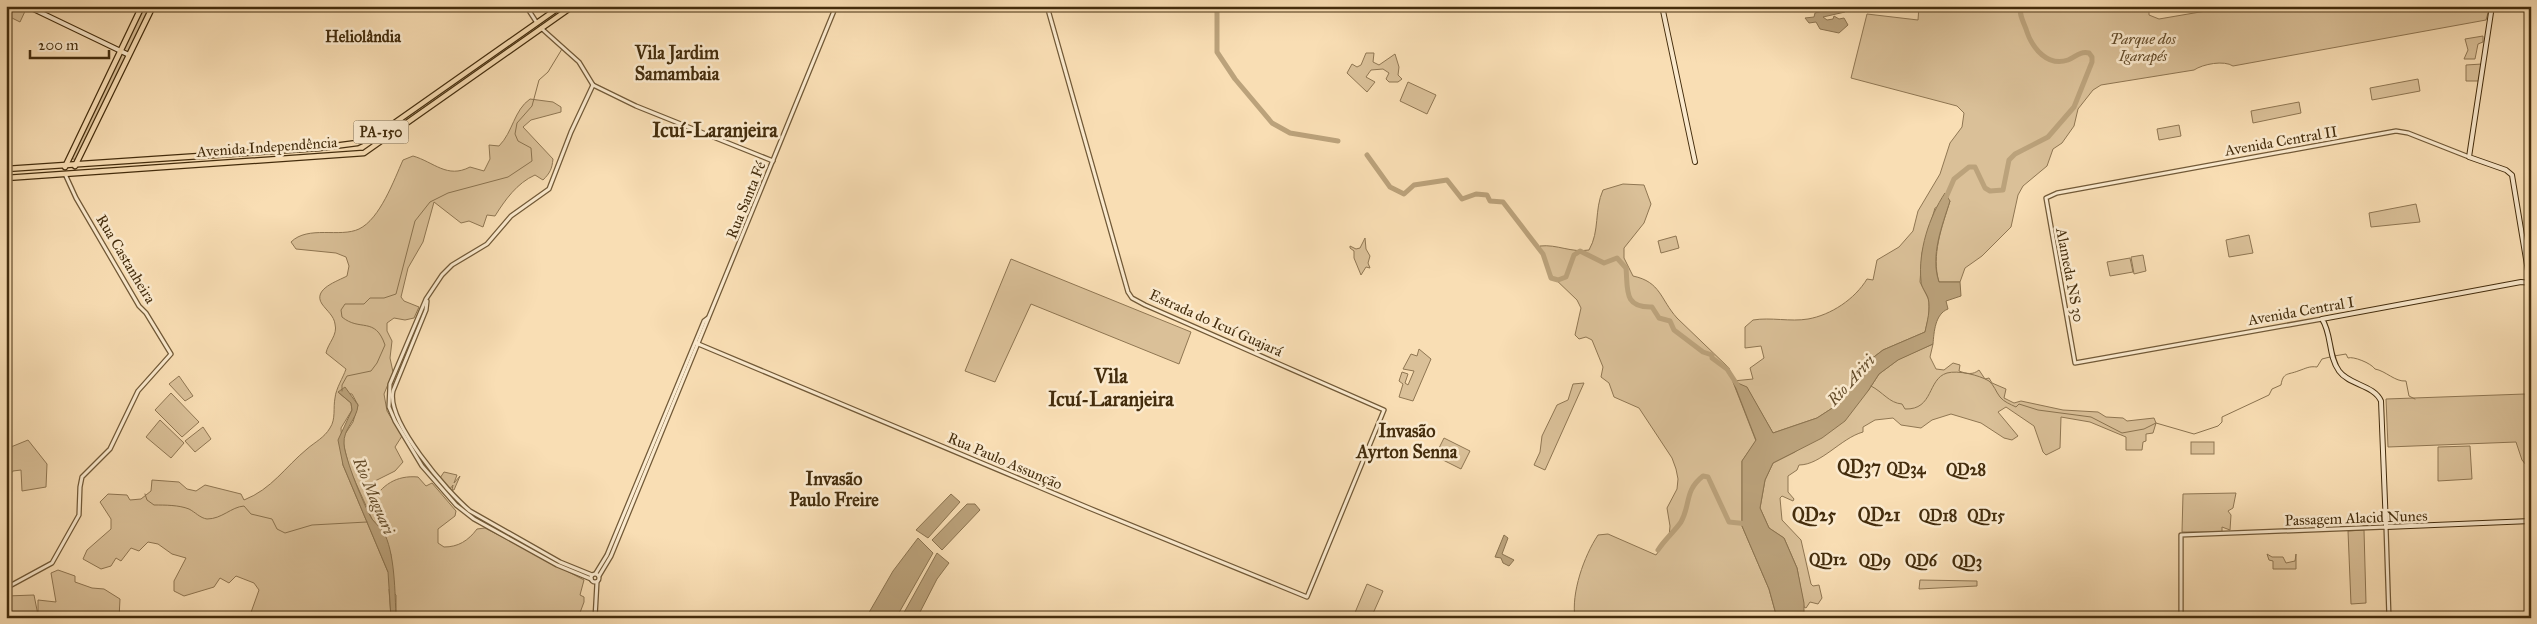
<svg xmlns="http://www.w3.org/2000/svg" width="2537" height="624" font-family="'IM FELL Great Primer',serif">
<rect width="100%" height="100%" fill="#f9deb4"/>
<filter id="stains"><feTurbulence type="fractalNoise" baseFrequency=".004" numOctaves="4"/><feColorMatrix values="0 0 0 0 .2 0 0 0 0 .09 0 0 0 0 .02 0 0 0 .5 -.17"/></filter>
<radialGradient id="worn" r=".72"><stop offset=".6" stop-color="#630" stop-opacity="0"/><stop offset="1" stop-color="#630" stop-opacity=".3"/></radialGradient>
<!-- green -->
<g fill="#dac098" stroke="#8f7652" fill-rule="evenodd">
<path d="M8 6 27 7 20 22 6 15Z"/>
<path d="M142 6H153L78 160 69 158Z"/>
<path d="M1919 6H2149V15L2159 19 2235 6H2490L2486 20 2233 66C2224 60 2203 64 2194 70L2101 85 2093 90 2078 109 2074 126 2062 143 2053 149 2047 166 2023 186 2018 195 2011 227 1982 256 1965 268 1960 282H1939C1931 255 1942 227 1950 201L1935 208 1922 253 1920 282 1929 300V315L1925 332 1883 350 1866 363 1837 405 1817 418 1773 433 1747 388 1733 382 1756 441 1742 461V526L1769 589 1777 618H1575C1571 593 1584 556 1598 535L1608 534 1656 555 1669 537 1670 526 1667 508 1677 489 1678 479 1676 469 1672 458 1639 408 1614 397 1609 383 1601 377 1603 367 1592 340 1586 337 1579 339 1575 335 1581 308 1577 300 1552 276 1539 249 1540 246C1557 244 1571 253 1589 250 1600 231 1594 210 1603 190L1623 184 1644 185 1651 204 1644 223 1624 248V258L1633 276C1661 282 1660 299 1677 318L1729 368 1733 381 1753 379 1750 368 1764 358 1761 346 1745 348V327L1753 320C1771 317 1790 322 1808 319 1831 315 1855 299 1867 279L1873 280 1877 260 1899 247 1913 231 1918 211 1940 174 1950 143 1962 127 1964 113 1957 106 1851 78 1867 14 1918 20Z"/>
<path d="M2483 36V42L2478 44 2475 59H2464L2468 50 2465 39Z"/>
<path d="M1366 53H1374L1373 62 1379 65 1395 54 1399 67 1398 75 1402 79 1398 82H1389L1386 79 1389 73 1383 69 1371 70 1366 77 1375 82 1367 92 1347 73 1352 64 1357 67 1361 65Z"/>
<path d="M2482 64 2479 81H2466V65Z"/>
<path d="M2418 79 2420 91 2372 100 2370 88Z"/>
<path d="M1408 82 1436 95 1427 114 1400 101Z"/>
<path d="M530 99 553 102 561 107V112L531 120 523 127 553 159C552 169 550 173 543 180L535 175C517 183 505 200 495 216L487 215 483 227 469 221 461 223 434 202 423 242 408 268 401 297 404 301 419 307 414 318 405 320 394 318 387 323V331L392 341 390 358 393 372 384 394 387 411 402 436 395 447 403 462 395 471 363 487 371 503C382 485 396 475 418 477L426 486 432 483 456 511 455 516 438 529V543L444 547C458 547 468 541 477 529L485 528 584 580 580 595 584 597V602L578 618H396V595L389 589 391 618H249L259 590 254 583 236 576 229 583 220 578 214 587 184 596 174 591V581L186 558 172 554 158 544 148 542 139 551 131 548 121 561 116 558 111 566 101 569 83 559 87 550 111 529V519L100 502 108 494 127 495 130 500 141 499 151 491 152 480 179 482 187 489 196 491 205 485 241 494 244 500C272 489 285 467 307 449 315 442 324 438 330 428 336 419 333 408 335 398 336 388 343 378 346 369L326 353C328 343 338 335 335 324 334 316 327 311 322 304 312 289 338 281 347 276L349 266 346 257 336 253 296 249 291 242C308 225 340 238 359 229 380 219 394 180 403 160L413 156C434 162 447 179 470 167L484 171 490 159 489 145 499 146C513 132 514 110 530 99ZM339 393 352 394 358 405 353 422 343 437 344 447 350 470 372 519 383 532 391 555 388 572 343 465 341 428 352 410 351 403Z"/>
<path d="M2299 102 2301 113 2253 123 2251 111Z"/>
<path d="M2179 125 2181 136 2159 140 2157 129Z"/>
<path d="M2416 204 2420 222 2371 227 2369 213Z"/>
<path d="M2249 235 2253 253 2229 257 2226 240Z"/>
<path d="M1676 236 1679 248 1661 253 1658 241Z"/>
<path d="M1365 238 1366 249 1370 256 1368 263 1370 268 1366 267 1361 275 1354 258V251L1350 248V246L1356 249 1360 248Z"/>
<path d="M2143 255 2146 271 2134 274 2131 257Z"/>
<path d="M2130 258 2133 272 2110 276 2107 262Z"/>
<path d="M1011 259 1191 332 1179 364 1031 304 995 382 965 371Z"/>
<path d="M1933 344 1930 357 1936 369 1944 370 1953 363 1960 365 1959 371C1967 374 1973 375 1979 370L1985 379 1989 378 1992 383 2006 389 2004 398 2014 403 2021 401 2063 410 2098 412 2106 417 2123 418 2127 421 2154 418 2156 423 2153 433 2146 434V441L2143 442 2142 450H2126V437L2090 422 2061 417 2060 448 2046 455 2043 452 2034 426 2006 407 1998 412 2018 436 2012 440 2004 438 1981 423 1951 414 1932 420 1921 428 1901 425 1893 418 1875 420 1863 427V432C1841 438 1821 465 1799 465L1797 470 1788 476V492L1794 499 1793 501 1782 496 1780 498 1782 520 1801 540 1811 584 1813 586 1819 585 1822 598 1818 604 1810 602 1806 608 1804 607 1797 568 1784 538 1769 528 1760 508 1765 480 1773 463 1795 452 1868 391 1879 374 1899 359Z"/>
<path d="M1419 349 1431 359 1413 401 1399 397 1403 384 1399 381 1402 372 1408 374 1405 383 1408 385 1414 371 1403 369 1411 354 1417 356Z"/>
<path d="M179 376 193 396 185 401 169 384Z"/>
<path d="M1584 383 1545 470 1534 465 1540 452 1542 436 1557 405 1568 400 1573 384Z"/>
<path d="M171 393 199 422 182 437 155 410Z"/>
<path d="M2525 394 2526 404 2531 403V471L2522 460 2516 442 2388 447 2386 399Z"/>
<path d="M160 420 184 443 171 458 146 437Z"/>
<path d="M203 427 211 439 195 452 185 441Z"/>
<path d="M1444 438 1470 451 1461 469 1435 456Z"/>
<path d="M28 440 47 464 46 487 22 491 21 470 13 471 6 480V449Z"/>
<rect x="2191" y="442" width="23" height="12"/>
<path d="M2470 446 2472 479 2438 481V447Z"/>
<path d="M444 472 457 475 454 483 460 476 454 490H452L453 485 450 489 440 478Z"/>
<path d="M2236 493 2233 508 2228 511 2231 515 2230 530 2222 527V532H2182L2183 494Z"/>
<path d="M2364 530 2366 603 2351 604 2348 531Z"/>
<path d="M2267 554 2272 557H2283L2286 563 2295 561 2296 554V569H2273V561L2269 560Z"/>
<path d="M58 570 75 576V582L92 588 104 589 120 599 119 618H6V596L34 595 38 615V600L56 602 51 573Z"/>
<path d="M1920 580 1977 581V586L1919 589Z"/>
<path d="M1367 584 1383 591 1371 618 1354 615Z"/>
</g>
<!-- water -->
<g fill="#bba27b" stroke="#8b734f">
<path d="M1837 7 1844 9 1845 12 1823 17 1827 20 1833 19 1834 16 1839 19 1844 18 1848 25 1839 33 1820 29 1816 22 1809 23 1805 18 1814 17 1815 13Z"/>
<path d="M1945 193 1950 201C1942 226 1930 256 1939 282H1960L1961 296 1946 301 1948 309C1935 314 1934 332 1933 344L1898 360 1879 374 1868 391 1845 421 1822 438 1773 463 1765 480 1760 508 1769 528 1784 538 1797 568 1804 603V618H1777L1769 589 1742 526V461L1756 440 1733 381 1747 387 1773 433 1817 418 1837 405 1866 363 1883 350 1925 332C1927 322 1931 309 1928 298 1926 292 1921 287 1921 281 1918 251 1929 217 1945 193Z"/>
<path d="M345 387 358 405C357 420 343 428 344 444 345 459 364 506 372 519 375 523 380 527 383 531 395 551 395 594 396 618H391L388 572 343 465 338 440 352 410 351 403 338 392Z"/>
<path d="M951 494 960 502 928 538 916 530Z"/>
<path d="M967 504H975L980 510 942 550 932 540Z"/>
<path d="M1504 535 1508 538 1502 554 1514 560 1509 566 1503 563 1501 558 1495 557Z"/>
<path d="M918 538 933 553 896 618 867 616 893 571Z"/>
<path d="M937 553 949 563 937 579 917 618H901Z"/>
</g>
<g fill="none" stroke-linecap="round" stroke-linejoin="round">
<!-- stream -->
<g stroke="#8b734f" stroke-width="1">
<path d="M2334 356 2346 354 2348 358C2353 356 2371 363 2375 369 2386 371 2395 382 2406 381L2409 396 2415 399"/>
<path d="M1871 386C1883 392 1889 403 1902 404L1905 409C1934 410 1927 379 1947 373 1958 370 1979 375 1989 381 1994 385 1996 392 2000 397 2004 402 2010 404 2016 407L2019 404 2038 410 2091 417 2122 433 2144 429 2156 423 2194 434 2218 426 2222 422V417L2269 395 2272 389 2281 385C2283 372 2288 375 2298 371 2307 368 2309 366 2317 367L2322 359 2330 357"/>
<path d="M342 391V385L347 376 371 371 377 363 385 345C375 316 360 332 342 317L341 310 345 304H364L370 298H384L396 294 415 221 430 202 448 193 508 177 532 161 531 148 518 141 515 134 517 123 532 106 539 80 548 72 562 49"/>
<path d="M145 494 147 500 154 505C165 505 179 505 189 509 195 512 200 518 207 519 222 519 231 507 244 506L251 514 272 519 277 529 285 533 312 525 367 522"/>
</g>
<!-- river -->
<g stroke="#bba27b" stroke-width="5">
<path d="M1217 6V52L1235 79 1272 123 1290 133 1338 141"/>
<path d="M1367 155 1390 187 1404 194 1414 185 1447 180 1462 199 1476 194 1487 195 1490 201 1503 202 1543 254 1551 278 1558 280 1566 277 1574 255 1580 251 1604 263 1617 258 1626 268C1628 289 1623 308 1652 307L1659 318 1670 321 1674 330 1703 352 1712 355V358L1727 369 1738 386"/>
<path d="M1944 202 1954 179 1969 167H1975L1985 188 1990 191 2003 190 2009 160 2015 154 2048 137 2074 107 2092 62V57L2089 53C2079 51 2076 57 2068 60 2048 67 2033 49 2027 32 2025 24 2018 15 2021 6"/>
<path d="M1658 550C1665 539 1674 532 1681 522 1691 504 1684 491 1703 476L1708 477 1729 522 1748 524"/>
</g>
<!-- tertiary casing -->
<g stroke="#715937" stroke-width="5.5">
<g id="tertiary">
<path d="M526 6 537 23"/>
<path d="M541 28 579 62 593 85"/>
<path d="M593 85 636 106 773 161"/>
<path d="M427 301 426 310 393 391C386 421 447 492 470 511L560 562 592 575"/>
<path d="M2322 319 2075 363 2046 198 2057 193 2396 131 2408 133 2469 157"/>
<path d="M696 343 1089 508 1307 597 1384 410 1145 305 1132 298 1128 292 1047 6"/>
<path d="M596 573 607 555 704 321 708 318"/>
<circle cx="595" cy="578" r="4"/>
<path d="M599 576 611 556 836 6"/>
<path d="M591 579 557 565 474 519 456 505 422 466 395 421 389 407 390 384 426 299 442 275 452 265 487 244 511 216 549 189 571 132 593 85"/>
<path d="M6 588 52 563 79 515 80 487 82 477 110 449 138 391 171 354 146 313 139 306 76 198 65 174"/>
<path d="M595 618 597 582"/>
<path d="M2181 618V535L2386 527 2389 618"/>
</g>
</g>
<!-- secondary casing -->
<g stroke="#442d0d" stroke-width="6">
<g id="secondary">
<path d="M27 6 129 55"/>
<path d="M1662 6 1695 162"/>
<path d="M2492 6 2469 157 2506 170 2512 175 2530 283"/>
<path d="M2531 283 2521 282 2322 319C2332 334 2328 356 2339 371 2349 385 2374 385 2381 401L2386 527 2531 521"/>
</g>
</g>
<!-- primary casing -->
<g stroke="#442d0d" stroke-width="7">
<g id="primary">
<path d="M75 166 153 6"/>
<path d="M65 167 142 6"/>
<path d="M6 169 319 148 357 143 383 131 561 6"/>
<path d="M6 178 364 153 573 6"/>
</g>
</g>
<!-- tertiary -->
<use href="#tertiary" stroke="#fbeace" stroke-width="3"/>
<!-- secondary -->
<use href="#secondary" stroke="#fbeace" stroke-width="4"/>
<!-- primary -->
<use href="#primary" stroke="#f9deb4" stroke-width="4.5"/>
</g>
<g text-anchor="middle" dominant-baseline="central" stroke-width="5" stroke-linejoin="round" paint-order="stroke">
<!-- shield labels -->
<rect fill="#fbeace" stroke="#7b6647" stroke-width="1" x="353.5" y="120.5" width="55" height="23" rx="4"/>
<g font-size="14" font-weight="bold" fill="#442d0d">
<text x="381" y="132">PA-150</text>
</g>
<!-- park labels -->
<g font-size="15" font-style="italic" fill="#624a29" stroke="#fbeace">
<text x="2143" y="39">Parque dos<tspan x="2143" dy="17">Igarapés</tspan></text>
</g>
<!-- street labels -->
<g font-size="15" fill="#442d0d" stroke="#fbeace">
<text transform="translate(2281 141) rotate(-10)">Avenida Central II</text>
<text transform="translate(267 147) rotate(-4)">Avenida Independência</text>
<text transform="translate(746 200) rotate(-68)">Rua Santa Fé</text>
<text transform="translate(126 259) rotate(59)">Rua Castanheira</text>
<text transform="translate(2070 275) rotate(79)">Alameda NS 30</text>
<text transform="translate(2301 311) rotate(-10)">Avenida Central I</text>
<text transform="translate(1216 323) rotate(24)">Estrada do Icuí Guajará</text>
<text transform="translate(1005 461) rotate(23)">Rua Paulo Assunção</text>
<text transform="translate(2356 518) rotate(-2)">Passagem Alacid Nunes</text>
</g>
<!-- neighbourhood labels -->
<g font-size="16" font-weight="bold" fill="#442d0d" stroke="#fbeace">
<text x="363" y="36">Heliolândia</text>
<text x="1906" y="468">QD34</text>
<text x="1966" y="469">QD28</text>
<text x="1938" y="515">QD18</text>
<text x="1986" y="515">QD15</text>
<text x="1828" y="559">QD12</text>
<text x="1875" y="560">QD9</text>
<text x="1921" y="560">QD6</text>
<text x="1967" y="561">QD3</text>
</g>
<!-- water labels -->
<g font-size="16" font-style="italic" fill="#624a28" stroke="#fbeace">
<text transform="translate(1851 380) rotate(-48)">Rio Ariri</text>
<text transform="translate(374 496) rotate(67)">Rio Maguari</text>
</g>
<!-- quarter labels -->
<g font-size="18" font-weight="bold" fill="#442d0d" stroke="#fbeace">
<text x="677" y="53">Vila Jardim<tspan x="677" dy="21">Samambaia</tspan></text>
<text x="1407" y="431">Invasão<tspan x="1407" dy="21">Ayrton Senna</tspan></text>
<text x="1859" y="467">QD37</text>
<text x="834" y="479">Invasão<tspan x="834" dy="21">Paulo Freire</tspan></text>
<text x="1814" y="515">QD25</text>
<text x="1879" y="515">QD21</text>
</g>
<!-- district labels -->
<g font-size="20" font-weight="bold" fill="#442d0d" stroke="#fbeace">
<text x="715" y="130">Icuí-Laranjeira</text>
<text x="1111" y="376">Vila<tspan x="1111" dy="23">Icuí-Laranjeira</tspan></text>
</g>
</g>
<!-- margin -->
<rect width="2537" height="624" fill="none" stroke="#f9deb4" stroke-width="25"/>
<rect x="8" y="8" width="2522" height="609" fill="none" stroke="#442d0d" stroke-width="2.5"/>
<rect x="12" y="12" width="2512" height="599" fill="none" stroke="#442d0d"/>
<!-- scale -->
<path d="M30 50v8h79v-8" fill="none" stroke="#442d0d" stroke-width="2.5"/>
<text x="38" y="50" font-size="15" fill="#442d0d" stroke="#fbeace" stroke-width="4" paint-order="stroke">200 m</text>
<rect width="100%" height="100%" filter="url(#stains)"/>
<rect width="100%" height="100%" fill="url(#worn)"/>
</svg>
